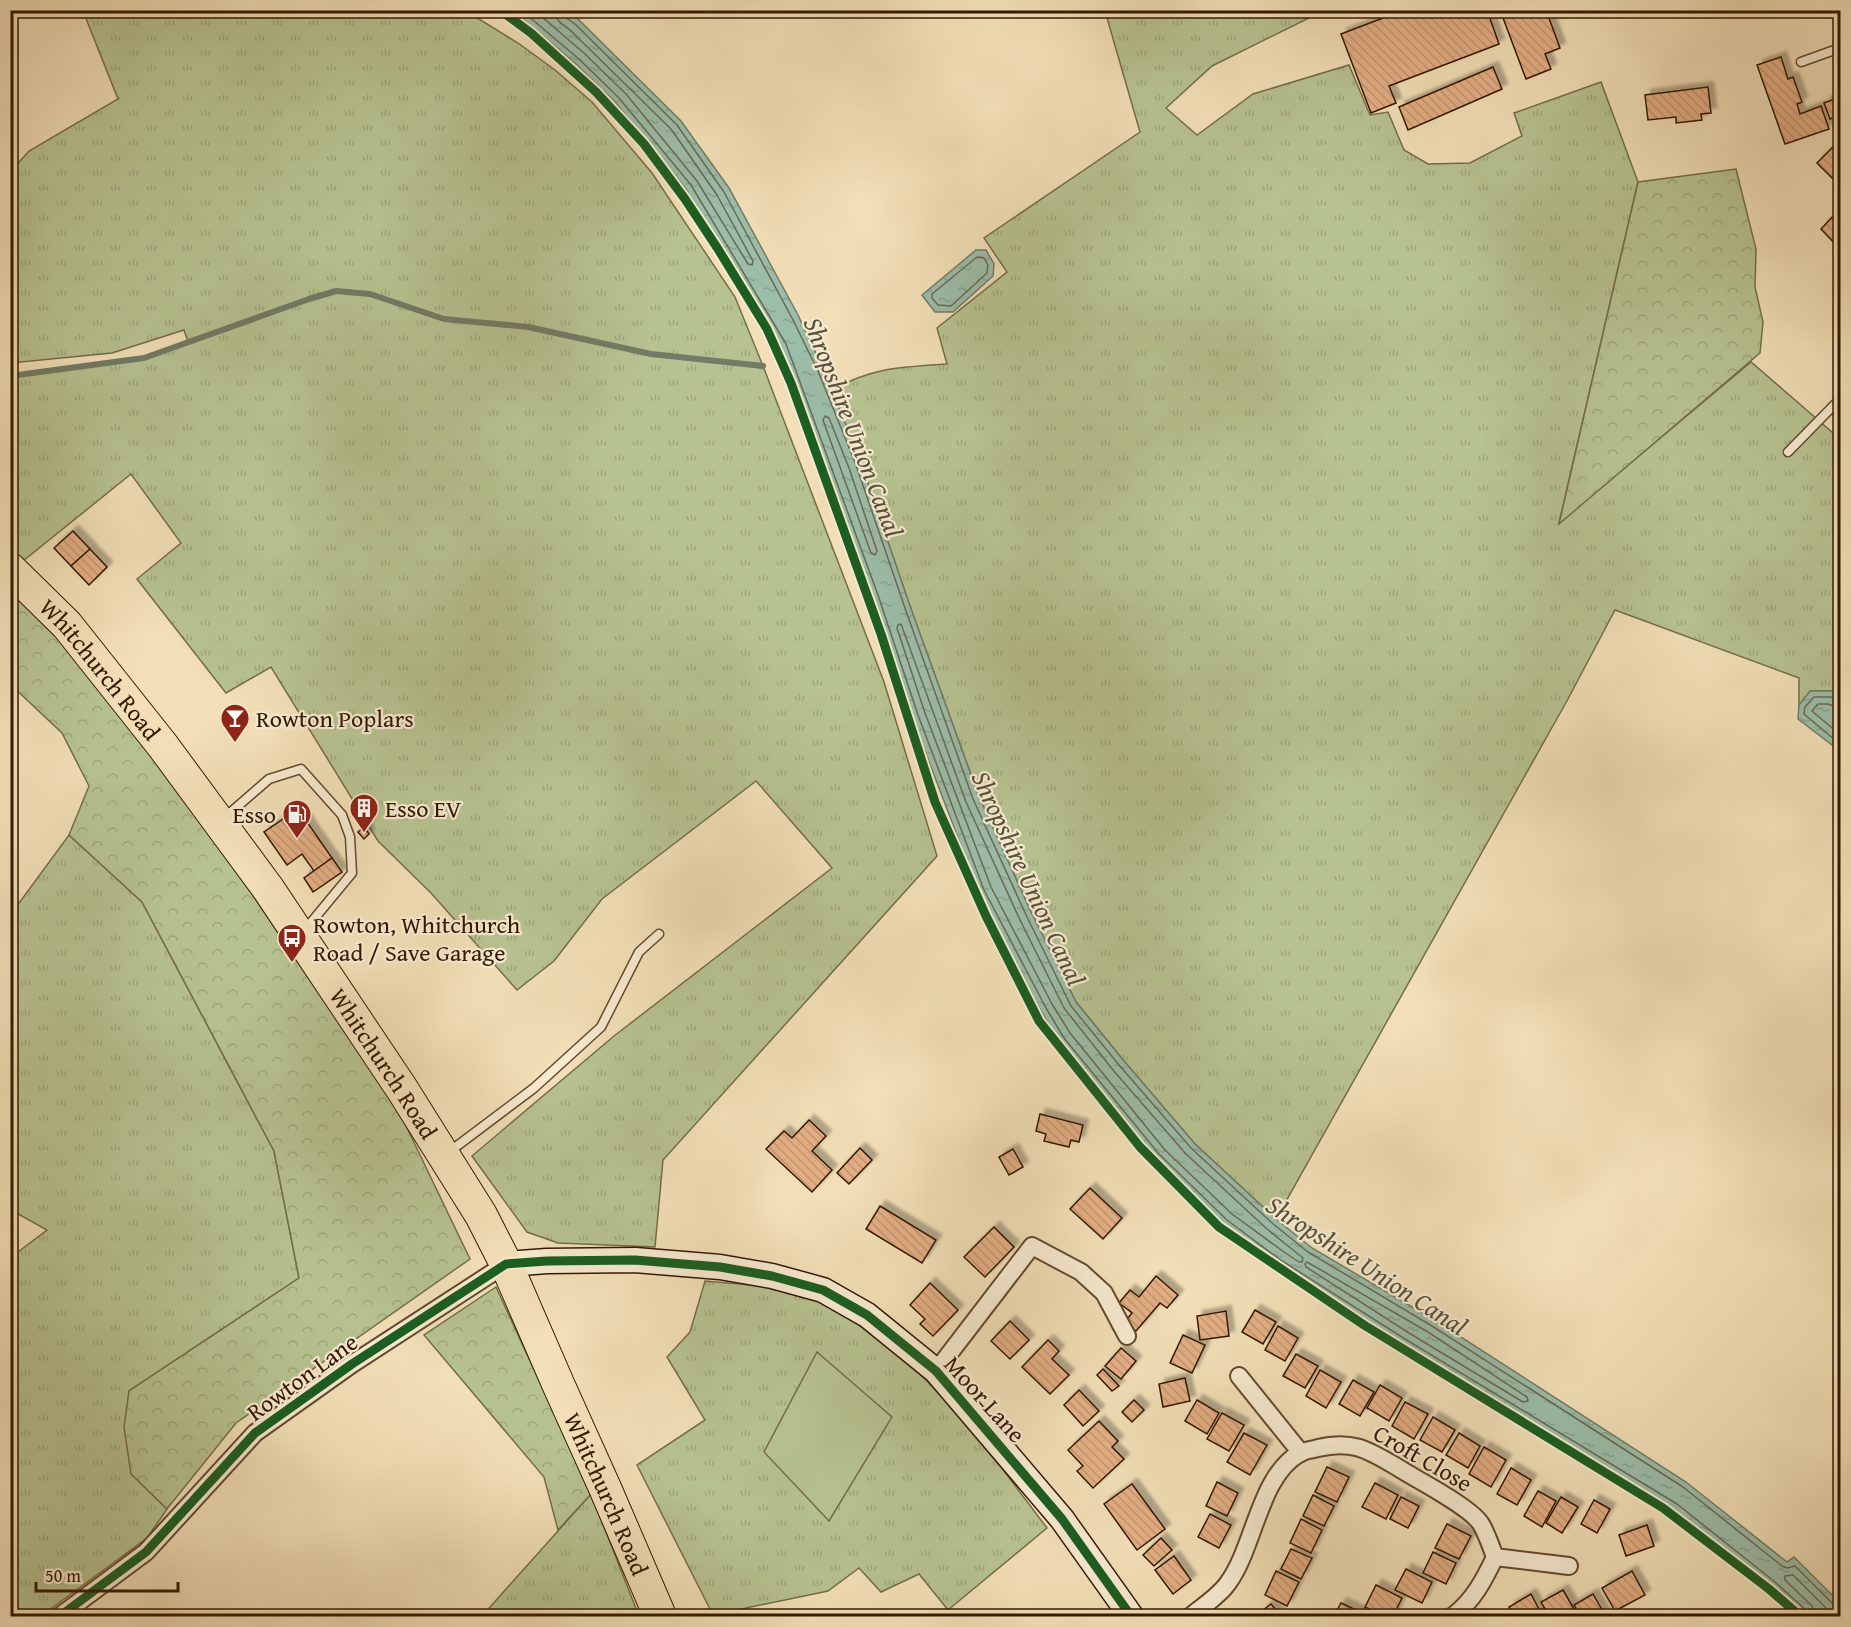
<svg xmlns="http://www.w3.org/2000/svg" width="1851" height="1627" font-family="'Gentium Book Plus',serif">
<defs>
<pattern id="grass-tufts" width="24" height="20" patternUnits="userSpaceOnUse" patternTransform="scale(1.5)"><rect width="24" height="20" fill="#b7c291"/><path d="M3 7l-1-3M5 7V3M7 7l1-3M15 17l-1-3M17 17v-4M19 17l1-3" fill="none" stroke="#9ea67b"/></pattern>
<pattern id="forest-crowns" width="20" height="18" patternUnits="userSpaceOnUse" patternTransform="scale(1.5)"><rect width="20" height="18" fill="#b7c291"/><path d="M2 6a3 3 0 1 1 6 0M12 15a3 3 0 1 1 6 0" fill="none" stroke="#9ea67b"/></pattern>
<pattern id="water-ripples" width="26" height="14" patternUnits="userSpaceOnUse" patternTransform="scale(1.5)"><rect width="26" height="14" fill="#9cbda9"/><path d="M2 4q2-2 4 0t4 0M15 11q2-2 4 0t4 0" fill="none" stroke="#87a290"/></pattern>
<pattern id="building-back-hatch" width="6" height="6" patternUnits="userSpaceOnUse" patternTransform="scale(1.5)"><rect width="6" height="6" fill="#e3ae84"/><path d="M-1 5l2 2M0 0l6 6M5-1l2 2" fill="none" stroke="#c39570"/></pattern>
<filter id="shadow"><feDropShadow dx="5.5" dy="-5.5" stdDeviation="1.5" flood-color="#0004"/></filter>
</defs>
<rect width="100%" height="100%" fill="#f2dfb7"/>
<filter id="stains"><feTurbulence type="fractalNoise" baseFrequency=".00333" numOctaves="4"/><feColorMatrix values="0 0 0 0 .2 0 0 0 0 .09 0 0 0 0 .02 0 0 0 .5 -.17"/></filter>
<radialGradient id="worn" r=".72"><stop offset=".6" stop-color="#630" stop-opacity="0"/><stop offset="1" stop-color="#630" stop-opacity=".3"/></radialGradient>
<!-- grass -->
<g fill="url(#grass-tufts)" stroke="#756d48" stroke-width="1.5">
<path d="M83 11H466L518 43 555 70 592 102 652 173 735 297 763 366 884 682 937 856 663 1160 655 1247 558 1243 527 1232 472 1156 614 1036 832 868 756 781 602 899 554 961 517 990 431 893 378 841 271 667 226 693 137 579 181 543 131 474 23 561 11 548 10 376 144 358 188 342 184 330 112 353 11 363V171L29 151 118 99Z"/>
<path d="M1105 11H1323L1212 66 1166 108 1197 135 1253 94 1349 65 1370 115 1388 112 1404 150 1428 164 1470 163 1522 136 1514 113 1601 82 1638 182 1559 523 1751 362 1840 439V696L1833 691H1811L1799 705V678L1615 610 1568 699 1276 1219 1195 1144 1124 1061 1076 1002 1032 914 979 797 911 609 861 463 832 390C872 367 903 367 947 364L937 328 1007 272 984 238 1140 132Z"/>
<path d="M69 835 142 902 274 1151 299 1278 129 1391 131 1474 167 1509 147 1538 41 1616H11L10 1258 47 1230 11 1210V914Z"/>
<path d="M705 1281 763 1286 811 1295 838 1311 879 1339 922 1376 970 1426 1047 1528 948 1610 919 1574 881 1592 859 1568 828 1591 713 1615 637 1465 705 1420 667 1357 690 1332Z"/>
<path d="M591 1494 639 1616H482Z"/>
</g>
<!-- forest -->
<g fill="url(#forest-crowns)" stroke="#756d48" stroke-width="1.5">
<path d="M1736 169 1756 249 1755 287 1763 322 1760 353 1559 524 1638 182Z"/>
<path d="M10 590 49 628 120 710 259 904 394 1101 470 1259 236 1423 167 1509 131 1474 124 1427 129 1391 299 1278 274 1151 142 902 69 835 89 786 62 733 11 685Z"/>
<path d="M496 1287 591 1494 558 1530 544 1477 424 1335Z"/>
</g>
<!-- park -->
<path fill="#b7c291" stroke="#756d48" stroke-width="1.5" d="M817 1352 892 1417 829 1521 764 1452Z"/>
<!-- water -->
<g fill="url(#water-ripples)" stroke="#727b65" stroke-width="1.5">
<path d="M510 11H565L578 19 681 121 729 188 798 315 823 368 861 463 911 609 979 797 1032 914 1076 1002 1124 1061 1195 1144 1276 1219 1312 1248 1436 1321 1686 1482 1787 1562 1794 1557 1840 1603V1616H1804L1772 1587 1673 1509 1402 1345 1276 1263 1223 1224 1155 1159 1059 1041 1041 1011 979 893 912 717 873 597 781 347 686 189 615 102 576 64 523 19Z"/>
<path d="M976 250H986L994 264 993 276 953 312H935L922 295Z"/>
<path d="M1810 691H1833L1840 696V745L1836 748 1798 719 1799 705Z"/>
</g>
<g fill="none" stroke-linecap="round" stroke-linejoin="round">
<!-- shore -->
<g stroke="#686a54" stroke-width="1.5">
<path d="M521 10 580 60 619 98 691 185 786 344 878 595 918 715 984 890 1046 1008 1064 1038 1159 1154 1227 1220 1279 1259 1405 1339 1677 1504 1775 1582 1806 1610 1808 1616"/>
<path d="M534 10 585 54 626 94 697 181 748 264 752 265 753 261 717 195 671 129 570 30C562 24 555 21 555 10"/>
<path d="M563 10 565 17 575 24 677 125 724 192 792 318 818 371 856 465 906 611 973 799 1027 917 1071 1006 1119 1065 1191 1148 1272 1223 1308 1252 1432 1326 1683 1487 1782 1566 1787 1568 1795 1566 1834 1605 1840 1607"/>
<path d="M977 257 984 258 988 265 987 273 951 306 938 305 932 298V294Z"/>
<path d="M825 416 829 418 849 468 877 551 875 555 871 553 823 420Z"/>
<path d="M901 624 966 802 1020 920 1064 1008 1113 1070 1186 1154 1267 1229 1303 1258 1302 1262H1299L1284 1252 1232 1214 1165 1150 1070 1033 1052 1004 991 887 925 713 897 628 898 625Z"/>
<path d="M1840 700 1830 697H1814L1805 707 1804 714 1835 740H1840"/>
<path d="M1840 708 1828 704H1818L1812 711 1837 732 1840 733"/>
<path d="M1307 1262 1428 1332 1527 1397 1528 1401 1523 1402 1409 1333 1306 1267 1305 1264Z"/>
<path d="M1815 1616 1812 1606 1785 1580V1576L1793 1575 1829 1611 1840 1614"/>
</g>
<!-- stream -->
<path stroke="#727b65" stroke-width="6" d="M10 376 144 358 309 299 336 291 370 294 444 319 528 327 651 354 763 366"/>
</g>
<!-- building -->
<g fill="url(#building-back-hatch)" stroke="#331800" stroke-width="1.5" filter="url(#shadow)">
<path d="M1404 10H1487L1499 44 1389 86 1396 103 1371 113 1341 34Z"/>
<path d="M1500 10H1546L1560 48 1545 54 1551 69 1526 79Z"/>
<path d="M1781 57 1788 79 1793 77 1802 102 1797 104 1800 114 1821 106 1829 129 1785 144 1757 65Z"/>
<path d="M1493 67 1502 89 1408 130 1399 107Z"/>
<path d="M1708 87 1711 113 1701 114 1702 120 1676 123V117L1648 120 1645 95Z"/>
<path d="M1840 97V115L1830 119 1824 103Z"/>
<path d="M1840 140V186L1817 163Z"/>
<path d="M1840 209V249L1821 229Z"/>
<path d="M73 531 90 549 71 566 54 548Z"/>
<path d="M90 549 107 567 89 585 71 566Z"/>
<path d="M298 809 332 858 314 871 302 854 287 865 264 832Z"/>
<path d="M364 827 369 834 364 839 358 832Z"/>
<path d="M332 858 342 872 313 892 304 878Z"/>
<path d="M1040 1114 1083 1125 1079 1142 1071 1140 1069 1147 1044 1141 1046 1134 1036 1131Z"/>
<path d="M809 1120 826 1136 812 1151 832 1170 812 1192 766 1149 784 1131 792 1138Z"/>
<path d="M860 1148 872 1160 849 1184 837 1173Z"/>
<path d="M1013 1149 1023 1167 1009 1175 999 1157Z"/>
<path d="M1090 1188 1122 1218 1103 1239 1070 1209Z"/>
<path d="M880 1206 936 1240 922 1263 866 1229Z"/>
<path d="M994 1227 1014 1247 985 1277 964 1257Z"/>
<path d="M1156 1276 1178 1295 1167 1308 1160 1303 1136 1331 1125 1322 1132 1313 1119 1303 1130 1290 1139 1297Z"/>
<path d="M930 1283 958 1310 933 1336 920 1324 925 1319 910 1305Z"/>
<path d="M1255 1310 1276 1322 1263 1344 1242 1332Z"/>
<path d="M1226 1311 1229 1336 1200 1340 1197 1316Z"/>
<path d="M1010 1321 1029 1340 1010 1359 991 1341Z"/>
<path d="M1278 1326 1298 1338 1285 1361 1265 1350Z"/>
<path d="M1183 1335 1205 1345 1192 1373 1170 1363Z"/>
<path d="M1048 1340 1059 1351 1052 1359 1069 1375 1050 1394 1022 1367Z"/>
<path d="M1121 1348 1136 1361 1121 1379 1105 1366Z"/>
<path d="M1296 1354 1318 1366 1305 1388 1283 1376Z"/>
<path d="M1103 1369 1119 1386 1112 1391 1097 1375Z"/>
<path d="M1320 1370 1341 1382 1326 1408 1306 1396Z"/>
<path d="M1185 1378 1190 1401 1163 1407 1159 1384Z"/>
<path d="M1353 1380 1374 1392 1360 1416 1339 1404Z"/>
<path d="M1380 1385 1402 1398 1389 1421 1367 1408Z"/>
<path d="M1079 1390 1099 1411 1083 1426 1064 1405Z"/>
<path d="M1134 1400 1144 1410 1132 1422 1122 1412Z"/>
<path d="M1197 1400 1219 1413 1207 1434 1185 1421Z"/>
<path d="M1405 1402 1428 1414 1414 1439 1392 1426Z"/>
<path d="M1222 1413 1244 1425 1229 1451 1207 1439Z"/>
<path d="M1433 1417 1455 1430 1442 1452 1420 1440Z"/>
<path d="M1099 1421 1118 1441 1112 1447 1124 1459 1093 1488 1077 1471 1083 1466 1068 1450Z"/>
<path d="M1244 1433 1267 1445 1250 1475 1227 1462Z"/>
<path d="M1459 1433 1480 1446 1468 1468 1446 1455Z"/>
<path d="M1484 1447 1506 1460 1491 1487 1469 1474Z"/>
<path d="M1327 1467 1349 1477 1337 1502 1315 1492Z"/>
<path d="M1511 1468 1531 1480 1517 1505 1497 1494Z"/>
<path d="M1217 1482 1238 1493 1227 1516 1206 1506Z"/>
<path d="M1375 1483 1398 1495 1386 1519 1362 1507Z"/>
<path d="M1132 1484 1165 1529 1137 1550 1104 1504Z"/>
<path d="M1538 1491 1556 1501 1542 1527 1524 1516Z"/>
<path d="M1313 1495 1334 1506 1324 1526 1303 1516Z"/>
<path d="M1401 1497 1419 1506 1408 1528 1390 1519Z"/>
<path d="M1561 1497 1578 1507 1562 1533 1546 1523Z"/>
<path d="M1594 1500 1610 1509 1597 1533 1581 1524Z"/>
<path d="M1210 1514 1231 1525 1219 1548 1198 1537Z"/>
<path d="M1301 1519 1322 1530 1311 1553 1290 1543Z"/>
<path d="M1447 1524 1471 1536 1459 1559 1435 1548Z"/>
<path d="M1647 1525 1654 1546 1626 1556 1619 1535Z"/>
<path d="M1161 1538 1172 1550 1154 1566 1143 1555Z"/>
<path d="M1291 1549 1312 1558 1301 1579 1281 1569Z"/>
<path d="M1433 1552 1456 1563 1446 1584 1423 1573Z"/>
<path d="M1174 1556 1191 1580 1173 1594 1155 1570Z"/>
<path d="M1406 1569 1432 1582 1422 1603 1395 1590Z"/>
<path d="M1276 1571 1299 1582 1287 1606 1265 1595Z"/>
<path d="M1632 1571 1645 1595 1615 1611 1602 1588Z"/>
<path d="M1376 1585 1402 1598 1393 1616H1383L1365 1607Z"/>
<path d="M1563 1590 1574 1609 1561 1616H1549L1541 1602Z"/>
<path d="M1531 1594 1542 1615 1539 1616H1514L1509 1607Z"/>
<path d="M1593 1594 1605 1615 1602 1616H1581L1574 1605Z"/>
<path d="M1341 1603 1369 1616H1334Z"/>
<path d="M1271 1604 1281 1616H1266L1262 1611Z"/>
</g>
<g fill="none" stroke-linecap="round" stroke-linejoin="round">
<!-- lane casing -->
<g stroke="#634a2e" stroke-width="11">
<g id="lane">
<path d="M1801 62 1840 48"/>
<path d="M1788 452 1840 399"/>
<path d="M223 819 269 779 301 769 342 815 350 837 352 873 304 931"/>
<path d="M449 1152 534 1088 601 1027 639 952 659 934"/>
</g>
</g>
<!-- street casing -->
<g stroke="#634a2e" stroke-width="20">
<g id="street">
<path d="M936 1371 1032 1246 1081 1272 1104 1293 1127 1336"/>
<path d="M1239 1376 1301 1453"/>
<path d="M60 1616 146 1552 255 1433 352 1364 506 1264"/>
<path d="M1191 1616C1203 1606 1219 1596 1228 1583 1255 1546 1259 1476 1300 1453 1305 1450 1312 1450 1318 1448 1355 1439 1371 1452 1402 1470 1421 1482 1470 1507 1481 1524 1487 1534 1491 1547 1495 1557L1569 1566"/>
<path d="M1453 1616C1473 1601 1484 1580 1495 1557"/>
</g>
</g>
<!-- secondary casing -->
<g stroke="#331800" stroke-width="27">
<path id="secondary" d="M506 1264 547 1261 635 1260 720 1267 772 1276 823 1290 867 1315 936 1371 1062 1519 1131 1616"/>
</g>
<!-- highway casing -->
<g stroke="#331800" stroke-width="34">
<g id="highway">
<path id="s1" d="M10 569 67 625 163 746 219 822 267 887 402 1089 444 1156 481 1215 506 1264 559 1386 605 1488 660 1616"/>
</g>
</g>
<!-- lane -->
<use href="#lane" stroke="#f7ead0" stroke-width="8"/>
<!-- street -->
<use href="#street" stroke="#f7ead0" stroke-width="16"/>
<!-- secondary -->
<use href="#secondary" stroke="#f7ead0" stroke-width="24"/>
<!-- highway -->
<use href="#highway" stroke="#f2dfb7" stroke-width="32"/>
<!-- cycleway casing -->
<g stroke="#f7ead0" stroke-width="13">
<g id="cycleway">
<path d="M500 10 531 33 596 92 644 144 685 199 718 249 767 329 791 383 881 634 935 802 986 916 1039 1021 1140 1147 1219 1227 1364 1325 1663 1508 1769 1589 1800 1616"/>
<path d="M60 1616 146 1552 255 1433 352 1364 506 1264 547 1261 635 1260 720 1267 772 1276 823 1290 867 1315 936 1371 1062 1519 1131 1616"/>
</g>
</g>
<!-- cycleway -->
<use href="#cycleway" stroke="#1b5e20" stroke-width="9"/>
</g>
<!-- icons -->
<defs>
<g id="bar-pin" transform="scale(1.5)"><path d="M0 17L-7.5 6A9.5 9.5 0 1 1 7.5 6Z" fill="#8f2418" stroke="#f7ead0"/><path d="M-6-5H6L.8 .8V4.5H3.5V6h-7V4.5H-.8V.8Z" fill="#fff"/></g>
<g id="building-pin" transform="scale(1.5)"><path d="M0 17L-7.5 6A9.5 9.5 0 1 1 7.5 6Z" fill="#8f2418" stroke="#f7ead0"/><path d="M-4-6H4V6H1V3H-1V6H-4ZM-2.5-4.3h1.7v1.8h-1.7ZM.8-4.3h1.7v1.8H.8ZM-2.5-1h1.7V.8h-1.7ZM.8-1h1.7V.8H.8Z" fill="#fff"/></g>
<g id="fuel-pin" transform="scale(1.5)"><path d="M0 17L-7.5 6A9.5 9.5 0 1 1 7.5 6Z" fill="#8f2418" stroke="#f7ead0"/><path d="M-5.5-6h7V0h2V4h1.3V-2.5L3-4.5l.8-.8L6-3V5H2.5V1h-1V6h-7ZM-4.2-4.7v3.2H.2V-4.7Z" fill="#fff"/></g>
<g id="bus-pin" transform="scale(1.5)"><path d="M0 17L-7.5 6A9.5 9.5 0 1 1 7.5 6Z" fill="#8f2418" stroke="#f7ead0"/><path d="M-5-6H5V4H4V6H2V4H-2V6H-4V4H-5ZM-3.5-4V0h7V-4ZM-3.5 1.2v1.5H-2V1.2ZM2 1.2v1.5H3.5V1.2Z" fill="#fff"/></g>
</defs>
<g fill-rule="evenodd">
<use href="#bar-pin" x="235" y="718"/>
<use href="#building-pin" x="364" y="808"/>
<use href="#fuel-pin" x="297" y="814"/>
<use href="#bus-pin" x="292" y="938"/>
</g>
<g text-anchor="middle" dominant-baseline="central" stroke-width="4.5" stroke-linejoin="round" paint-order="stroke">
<!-- street labels -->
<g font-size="24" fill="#331800" stroke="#f7ead0">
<text stroke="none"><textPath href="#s1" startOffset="135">Whitchurch Road</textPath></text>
<text stroke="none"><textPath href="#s1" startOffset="621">Whitchurch Road</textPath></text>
<text transform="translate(302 1377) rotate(-36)">Rowton Lane</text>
<text transform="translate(985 1399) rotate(48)">Moor Lane</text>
<text transform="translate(1423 1458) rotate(30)">Croft Close</text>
<text stroke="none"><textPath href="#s1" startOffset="1107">Whitchurch Road</textPath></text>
</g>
<!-- poi labels -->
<g font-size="24" fill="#331800" stroke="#f7ead0" text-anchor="start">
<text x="256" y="718">Rowton Poplars</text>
<text x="385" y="808">Esso EV</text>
<text x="276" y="814" text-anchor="end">Esso</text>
<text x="313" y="924">Rowton, Whitchurch<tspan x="313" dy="28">Road / Save Garage</tspan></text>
</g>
<!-- water labels -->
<g font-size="26" font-style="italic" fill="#58523b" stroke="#f7ead0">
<text transform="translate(854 427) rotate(69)">Shropshire Union Canal</text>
<text transform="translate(1029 878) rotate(65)">Shropshire Union Canal</text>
<text transform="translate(1367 1265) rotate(33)">Shropshire Union Canal</text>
</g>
</g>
<!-- margin -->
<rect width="1851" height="1627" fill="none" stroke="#f2dfb7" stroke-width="36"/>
<rect x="12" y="12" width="1827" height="1603" fill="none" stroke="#331800" stroke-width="3"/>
<rect x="18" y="18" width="1815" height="1591" fill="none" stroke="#331800" stroke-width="1.5"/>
<!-- scale -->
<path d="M36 1582v9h142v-9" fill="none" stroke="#331800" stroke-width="3"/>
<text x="45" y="1582" font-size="18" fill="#331800" stroke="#f7ead0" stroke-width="4.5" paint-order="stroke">50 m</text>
<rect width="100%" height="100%" filter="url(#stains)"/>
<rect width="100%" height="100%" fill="url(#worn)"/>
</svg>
